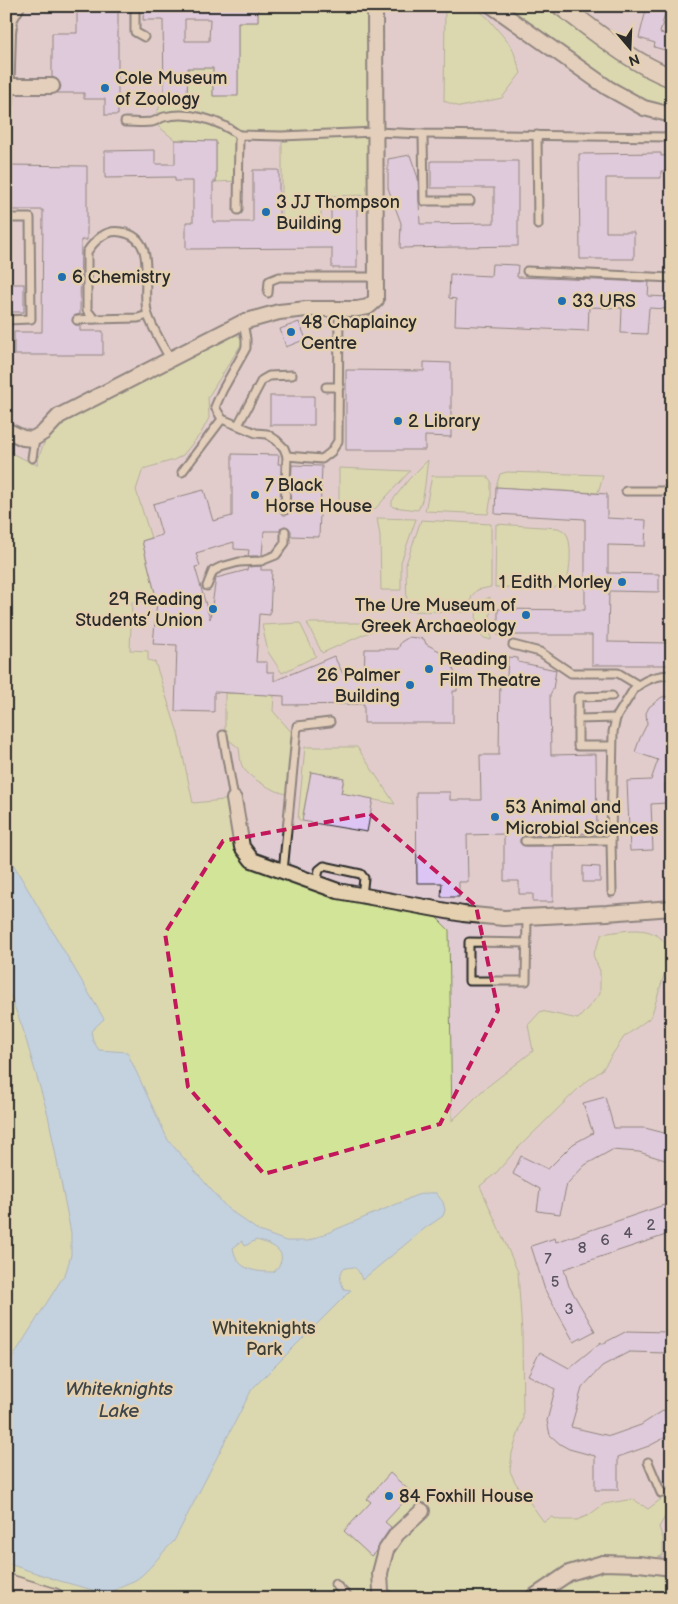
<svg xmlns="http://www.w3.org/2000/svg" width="678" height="1604" font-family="'Balsamiq Sans',sans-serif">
<rect width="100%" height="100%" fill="#e2cdc4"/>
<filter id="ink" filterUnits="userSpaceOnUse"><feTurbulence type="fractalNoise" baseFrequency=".02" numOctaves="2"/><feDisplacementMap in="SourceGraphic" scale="10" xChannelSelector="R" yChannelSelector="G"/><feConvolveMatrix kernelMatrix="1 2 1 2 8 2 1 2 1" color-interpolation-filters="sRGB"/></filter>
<g filter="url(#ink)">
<!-- built -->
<g fill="#e0cbd3">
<path d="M6 6H546L620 60 672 87V1598H64L6 1580Z"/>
<path d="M573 6H672V68L632 48Z"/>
</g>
<!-- green -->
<g fill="#d2e498" stroke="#7e8862">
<path d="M258 6H375L376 195 321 196V222H282V136L239 135 238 181 216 182V141L175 140 153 122 164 96H187L188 68H213V96L238 95V22H258Z"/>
<path d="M445 6H473L487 17 512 47 521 73 502 98 460 107 444 101Z"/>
<path d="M492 6H546L620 60 672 87V115L644 108Z"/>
<path d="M236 334 241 338 242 343 208 397 209 418 201 433 183 455 174 460 143 469 136 490 151 538 142 541 157 601 132 602 130 650 148 651V660L155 662 178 733 193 803 234 799 252 860 433 914 449 930 452 1121 483 1090 533 1051 528 1025 541 1011 578 1019 600 994V971L593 955 602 934C629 930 658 922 671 953L651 1017 624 1037 602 1070 582 1085 517 1149 496 1173 480 1186 518 1272 522 1333 523 1419 512 1453 510 1471 515 1482 544 1522 551 1517 560 1520H577L589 1515 604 1504 633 1499 648 1509 665 1496 668 1497 665 1517 659 1527 663 1539V1555L650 1561 672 1568V1598H64L6 1580V448L15 455 37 465C42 444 47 434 64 420L229 335Z"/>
<path d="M428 460C425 475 426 496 418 510L393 507 392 506V501L409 479Z"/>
<path d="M339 468 410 471 375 509 339 511Z"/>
<path d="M507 472 603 475 598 493 496 487 500 474Z"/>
<path d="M432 476H487L491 481V498L488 514 425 511Z"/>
<path d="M377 518 416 519 401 562V590H381L380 536Z"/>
<path d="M421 520 491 524V587L477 590 472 596 467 612 407 611 406 564Z"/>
<path d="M496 524 558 528C560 529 563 530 565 532 573 540 570 571 567 581L554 588 495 587Z"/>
<path d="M490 597 491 640 482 637C475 621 471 605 490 597Z"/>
<path d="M300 623 316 656 282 673 268 652 262 625Z"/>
<path d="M307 623H368L374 625V630L322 653Z"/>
<path d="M225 693 274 695 273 711 294 735 287 794C274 792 251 779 243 768 240 763 240 754 239 748L225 737Z"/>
<path d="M305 747H357L395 804 350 795 339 807 344 778 311 772 302 821 298 819Z"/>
<path d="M672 989V1031L670 1026 667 993Z"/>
</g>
<!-- water -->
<path fill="#9fd7ff" stroke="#7192aa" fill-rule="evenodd" d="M6 852 104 1019 91 1031 93 1041 99 1050 127 1052 168 1140 227 1208 259 1231 286 1241H308L404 1201C415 1195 424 1192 436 1193L443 1202 445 1210 443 1216 424 1229 362 1280C358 1268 355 1265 343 1269 339 1276 340 1281 344 1289L351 1290 252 1389 174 1541C162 1552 153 1566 141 1576 131 1585 121 1582 111 1595L60 1581 6 1563V1368L66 1272 71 1255V1233L48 1115 22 1026 6 986ZM256 1240C274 1245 292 1252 274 1272 254 1272 237 1270 233 1248L242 1241 245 1246Z"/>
<!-- building -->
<g fill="#dcc5f5" stroke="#2b2b2b" fill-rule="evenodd">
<path d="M77 6H118V115H105V99H84V93H57L60 90 61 86 57 79 52 77V33H77Z"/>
<path d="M144 6H258V22H238V96H213V68H188L187 96H164L163 20H143ZM185 19H210L209 41H185Z"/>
<path d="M647 6H667L660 33 672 36V52L654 47 655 43 639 38Z"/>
<path d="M175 140 216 141V182H213V222H253V170H279V222H331V203H357V268H332V248L186 249V222H193V181H175V177L105 178V151L155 150V164H175Z"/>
<path d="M661 153V156L672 155V171H661V178H606V232H634V259H580L579 154Z"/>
<path d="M410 155 418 178 420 224 494 223V188H431V161H518V246L400 248 401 223 388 188V159Z"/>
<path d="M6 165 87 166V240H81L80 314 74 316 72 321 75 325H80V331H103V355H14V332H42L43 210H6Z"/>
<path d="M492 264 518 265 517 277 649 282 648 296 668 297 667 309 649 308 647 334 621 333 622 308 589 307 588 331 455 325 456 299 449 298 450 274 491 276Z"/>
<rect x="10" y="284" width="14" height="28"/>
<path d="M299 322 306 339 286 347 280 329Z"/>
<path d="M424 362 451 363V437L425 436V450H346V370L424 371Z"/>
<rect x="270" y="396" width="44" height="29"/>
<path d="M232 454 279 455 278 464H281L280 510 281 513 284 515 288 514 290 510 292 465 322 466 319 537 291 536V531L289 528 285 526 281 528 280 531H264L262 555 260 556H248L249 550 234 549V542L196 553 200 566 195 567 210 619 216 578 247 570 248 567 261 566V570H272L270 615 259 614 256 662H267V672H274V681L334 656 343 674H364L365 649H398L401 642 409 637 424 639 426 644 447 655 457 678V691H453V723H364V704L284 705V696L214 692V712L175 711 177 645 153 644 157 601 142 541 162 535 153 504 196 492 204 490 213 521 232 516Z"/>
<path d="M496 487 607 494V518L646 520 645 546 608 545V573L659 574V592L609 591 608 642 672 643V656H669V665H592V635H498V609L585 610V519L495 514Z"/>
<path d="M508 657 518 658V662L556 670 553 689 550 695 551 755 596 754 597 833 553 834V835L524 836 520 839V843L525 846H553V902H533V894H519V881H504V834L467 835 468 882H459V897H441L442 883H417L416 792H450V800H481L480 755H499L500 676 507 677Z"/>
<path d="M672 696V782L665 784 666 803 651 804 653 850 630 851 627 781 651 780 658 760 635 752 640 738 647 724 646 713 649 707 662 697Z"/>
<path d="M311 772 344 778 341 793 373 799 367 832 302 821Z"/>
<path d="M583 866 600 867V882H583Z"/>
<path d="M605 1097 614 1128H645L672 1135V1168L665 1160 639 1152 612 1150 585 1165 567 1184 560 1214 537 1211 540 1189 513 1174 521 1156 548 1169 573 1144 593 1133 583 1103Z"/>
<path d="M664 1205 672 1227V1233L564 1269 569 1286 595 1331 574 1342 545 1290 531 1246 555 1238 556 1242Z"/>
<path d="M627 1331 668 1332 667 1353 629 1352 602 1366 582 1388 571 1427 610 1436 641 1425 672 1405V1434L649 1446 618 1457V1490H595V1456L569 1449 560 1444 550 1435 547 1421 555 1389 528 1375 540 1352 569 1368 601 1342 602 1344Z"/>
<path d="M390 1473 412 1493 385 1522 391 1527 379 1545 377 1551 371 1556 344 1531 371 1502 367 1499Z"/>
</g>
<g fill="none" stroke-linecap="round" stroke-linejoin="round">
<!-- service casing -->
<g stroke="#2b2b2b" stroke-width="11">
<g id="service">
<path d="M135 6V32L144 37"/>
<path d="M125 122C133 122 144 123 152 122 156 121 160 118 164 117 190 111 218 120 239 135"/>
<path d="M423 134 424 201H470"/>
<path d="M537 135 538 225"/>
<path d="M238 210 239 135 282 136 375 132 423 134 669 137"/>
<path d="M6 218H30L31 319 6 320"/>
<path d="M527 271 672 278"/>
<path d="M268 293 269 281 279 277H376"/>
<path d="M148 315 138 318 94 319 87 310V252C95 240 106 229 121 232 161 238 139 289 148 315 153 330 163 345 170 359"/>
<path d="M77 320 94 319"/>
<path d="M326 387H339"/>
<path d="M222 419 256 433 267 434 276 440 284 448 287 456 285 510"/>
<path d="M238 425 262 380 269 376 292 375"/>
<path d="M287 456 322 459 331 452 338 441 339 309"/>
<path d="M32 458 34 445 33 439"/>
<path d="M182 472 222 419 215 407 222 391 246 348V339L243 322"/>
<path d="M626 491H672"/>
<path d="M207 586 213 571 221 567 239 562 261 561 276 555 285 543V531"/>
<path d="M513 645 540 652 571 673H618L638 685"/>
<path d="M578 719V697L612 696"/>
<path d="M223 735 234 799"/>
<path d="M612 746H578V719L616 718"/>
<path d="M525 841 611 840"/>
<path d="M283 872 297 726 330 722"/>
<path d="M316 884 319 870 324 866 361 874 364 878 362 896"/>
<path d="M612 892 611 840 613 732 616 718 634 689C645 679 658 675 672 675"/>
<path d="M527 943 469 942V981H526L527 917"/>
<path d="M648 1462 661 1493H672"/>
<path d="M335 1584 349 1598"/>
</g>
</g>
<!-- minor casing -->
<g stroke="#2b2b2b" stroke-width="18">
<g id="minor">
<path d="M492 6 608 88 644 108 672 115"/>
<path d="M8 86H52"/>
<path d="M6 101 8 32 10 18 17 6"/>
<path d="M6 430 23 438 33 439 44 432 59 416 243 322 279 312 307 309H357L368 307 376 300 375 6"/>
<path d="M234 799 242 847 252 860 338 891 463 914 504 918 607 913 672 908"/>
<path d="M384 1598 381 1591 380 1573 386 1550 397 1534 422 1511"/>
<path d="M532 1598 569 1573 603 1563 639 1564 672 1568"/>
</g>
</g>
<!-- tertiary casing -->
<g stroke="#2b2b2b" stroke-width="21">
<g id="tertiary">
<path d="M561 6C596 32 631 62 672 78"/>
<path d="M6 1583 55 1598"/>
</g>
</g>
<!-- service -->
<use href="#service" stroke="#e5d1af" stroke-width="7"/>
<!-- minor -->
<use href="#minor" stroke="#e5d1af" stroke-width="14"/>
<!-- tertiary -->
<use href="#tertiary" stroke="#e5d1af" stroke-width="18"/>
</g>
</g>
<!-- marked area -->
<path d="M0 0H678V1604H0ZM370 814 476 906 498 1010 440 1124 264 1174 188 1087 165 933 223 841Z" fill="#e2cdc4" fill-opacity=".55" fill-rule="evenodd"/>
<path fill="none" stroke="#c2185b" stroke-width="4" stroke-dasharray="10 6" stroke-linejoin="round" d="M370 814 476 906 498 1010 440 1124 264 1174 188 1087 165 933 223 841Z"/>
<!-- markers -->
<g fill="#1f6fb2" stroke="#e5d1af" stroke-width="2">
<circle cx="105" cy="88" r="5"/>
<circle cx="266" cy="212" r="5"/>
<circle cx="62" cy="277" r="5"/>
<circle cx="562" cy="301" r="5"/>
<circle cx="291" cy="332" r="5"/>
<circle cx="398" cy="421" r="5"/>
<circle cx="255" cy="495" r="5"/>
<circle cx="622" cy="582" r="5"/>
<circle cx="213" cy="609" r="5"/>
<circle cx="526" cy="615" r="5"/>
<circle cx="429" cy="669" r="5"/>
<circle cx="410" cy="685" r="5"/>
<circle cx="495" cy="817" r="5"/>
<circle cx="389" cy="1496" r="5"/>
</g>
<g text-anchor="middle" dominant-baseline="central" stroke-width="5" stroke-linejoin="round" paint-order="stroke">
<!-- number labels -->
<g font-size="15" fill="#57525e">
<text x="651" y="1225">2</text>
<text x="628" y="1233">4</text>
<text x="605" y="1240">6</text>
<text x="582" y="1248">8</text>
<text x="548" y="1259">7</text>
<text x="555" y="1282">5</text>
<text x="569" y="1309">3</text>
</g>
<!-- poi labels -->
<g font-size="18" fill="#2b2b2b" stroke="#e5d1af" text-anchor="start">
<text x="115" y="78">Cole Museum<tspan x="115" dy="21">of Zoology</tspan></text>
<text x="276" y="202">3 JJ Thompson<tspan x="276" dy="21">Building</tspan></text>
<text x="72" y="277">6 Chemistry</text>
<text x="572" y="301">33 URS</text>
<text x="301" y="322">48 Chaplaincy<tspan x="301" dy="21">Centre</tspan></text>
<text x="408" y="421">2 Library</text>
<text x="265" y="485">7 Black<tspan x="265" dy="21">Horse House</tspan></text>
<text x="612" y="582" text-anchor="end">1 Edith Morley</text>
<text x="203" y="599" text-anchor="end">29 Reading<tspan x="203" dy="21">Students’ Union</tspan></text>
<text x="516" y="605" text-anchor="end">The Ure Museum of<tspan x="516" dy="21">Greek Archaeology</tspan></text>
<text x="439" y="659">Reading<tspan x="439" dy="21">Film Theatre</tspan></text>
<text x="400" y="675" text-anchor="end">26 Palmer<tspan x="400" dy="21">Building</tspan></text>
<text x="505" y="807">53 Animal and<tspan x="505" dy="21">Microbial Sciences</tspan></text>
<text x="399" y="1496">84 Foxhill House</text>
</g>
<!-- park labels -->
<g font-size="18" fill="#3c3e36" stroke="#e5d1af">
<text x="264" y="1328">Whiteknights<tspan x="264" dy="21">Park</tspan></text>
</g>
<!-- water labels -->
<g font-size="19" font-style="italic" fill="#3c454b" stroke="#e5d1af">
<text x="119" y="1389">Whiteknights<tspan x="119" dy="22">Lake</tspan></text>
</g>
</g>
<!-- margin -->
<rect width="678" height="1604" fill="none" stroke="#e5d1af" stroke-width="25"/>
<rect x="12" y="12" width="653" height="1579" fill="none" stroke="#2b2b2b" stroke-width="2" filter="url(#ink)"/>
<!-- north arrow -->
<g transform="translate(630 48) rotate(161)" stroke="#e5d1af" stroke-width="4" paint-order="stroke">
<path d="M0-4L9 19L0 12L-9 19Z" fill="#2b2b2b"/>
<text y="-8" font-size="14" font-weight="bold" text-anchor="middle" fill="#2b2b2b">N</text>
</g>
</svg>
